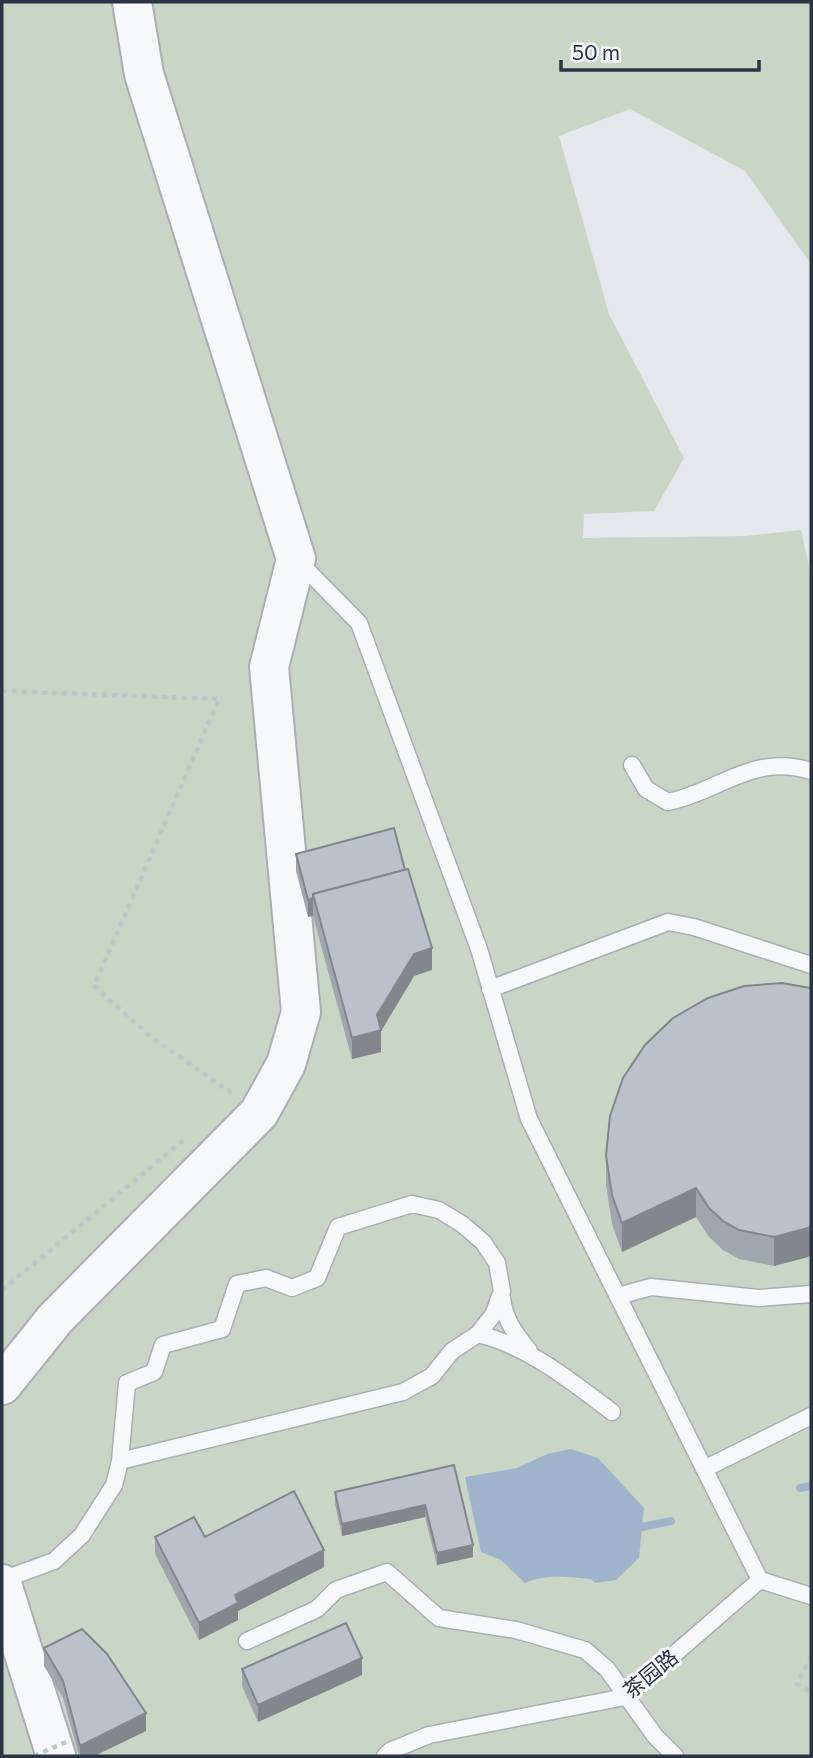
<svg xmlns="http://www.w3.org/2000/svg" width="813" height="1758" font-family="Commissioner,'Noto Sans SC',sans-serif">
<rect width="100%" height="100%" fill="#e4e7ec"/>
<!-- green -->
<path fill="#c9d6c5" d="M2 2H811V264L745 171 630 109 559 136 609 314 684 458 654 511 584 514 583 538 746 536 801 530 811 576V1756H2Z"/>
<!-- water -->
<path fill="#9fb4cc" d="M571 1449 598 1458 644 1508 639 1558 616 1580 595 1583 591 1579C569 1577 545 1574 525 1583L501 1560 481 1552 465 1477 517 1468 547 1454Z"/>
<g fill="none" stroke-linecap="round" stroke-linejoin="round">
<!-- stream -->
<g stroke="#9fb4cc" stroke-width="8">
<path d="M800 1488 811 1486"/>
<path d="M642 1527 671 1521"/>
</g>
<!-- service casing -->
<g stroke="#a9aeb7" stroke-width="19">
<g id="service">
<path d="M297 560 359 623 479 949 529 1119 760 1580"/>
<path d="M632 765 646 789 668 802C721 791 752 753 811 771"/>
<path d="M490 989 668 922 694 927 811 965"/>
<path d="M618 1296 651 1287 759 1298 811 1294"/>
<path d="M502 1298C505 1321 515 1333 529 1351"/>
<path d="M478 1334C528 1346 571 1381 612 1412"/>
<path d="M704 1469 811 1416"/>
<path d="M2 1580 54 1561 82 1535 114 1485 120 1461 127 1383 154 1372 163 1345 222 1329 237 1284 266 1278 292 1288 317 1278 338 1227 412 1204 439 1210 462 1224 483 1242 497 1263 502 1291 493 1315 478 1334 452 1351 432 1376 403 1392 120 1461"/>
<path d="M760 1580 811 1596"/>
<path d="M247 1641 317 1609 336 1590 387 1572 439 1618 516 1630 585 1650 607 1669 655 1736 675 1756"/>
<path d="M385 1756 390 1751 429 1735 625 1697 760 1580"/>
</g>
</g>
<!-- tertiary casing -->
<g stroke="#a9aeb7" stroke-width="42">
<g id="tertiary">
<path d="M2 1385 55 1319 259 1113 286 1064 301 1012 269 667 296 559 144 74 132 2"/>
<path d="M2 1584 56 1756"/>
</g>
</g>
<!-- path -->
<g stroke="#c2c5cb" stroke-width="4.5" stroke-dasharray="5 5" stroke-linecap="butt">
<path d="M2 691 219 699 94 986 151 1037 233 1094"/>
<path d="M2 1290 185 1139"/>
<path d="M811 1656 797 1684 811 1692"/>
</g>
<!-- service -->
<use href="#service" stroke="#f7f8fa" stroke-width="16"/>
<!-- tertiary -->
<use href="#tertiary" stroke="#f7f8fa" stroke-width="38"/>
<!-- path-bridge -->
<path stroke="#c2c5cb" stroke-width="4.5" stroke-dasharray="5 5" stroke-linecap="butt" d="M34 1756 66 1742"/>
</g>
<!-- wall -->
<g fill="#a1a5ae">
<path d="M296 854 432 970 414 976 381 1031V1052L352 1059 313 916 308 917 296 871Z"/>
<path d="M811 988 808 1257 774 1266 739 1259 723 1250 709 1237 696 1217 622 1252 612 1224 606 1184V1156Z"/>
<path d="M454 1465 473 1557 437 1565 425 1517 342 1536 335 1504V1492Z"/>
<path d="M155 1537H205L324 1567 238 1611V1620L199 1640 155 1554Z"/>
<path d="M44 1648 146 1731 94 1756H79L63 1698 44 1666Z"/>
<path d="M242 1669 362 1675 258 1722 242 1686Z"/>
</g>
<!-- shaded-wall -->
<g fill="#83868d">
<path d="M313 898V916L308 917V900Z"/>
<path d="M432 948V970L414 976 381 1031V1052L352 1059V1038L377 1015 414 954Z"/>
<path d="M696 1188V1217L622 1252V1223Z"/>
<path d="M811 1226V1255L808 1257 774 1266V1237Z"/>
<path d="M425 1505V1517L342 1536V1524Z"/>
<path d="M473 1545V1557L437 1565V1553Z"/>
<path d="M324 1550V1567L238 1611V1620L199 1640V1623L235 1595Z"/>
<path d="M362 1658V1675L258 1722V1705Z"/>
<path d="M146 1713V1731L94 1756H80V1746Z"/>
</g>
<!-- building -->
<g fill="#bbc0ca" stroke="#83868d" stroke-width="2">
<path d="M394 828 405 870 313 894V898L308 900 296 854Z"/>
<path d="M408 869 432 948 414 954 377 1015 381 1030 352 1038 313 894Z"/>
<path d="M782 983 811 988V1226L808 1228 774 1237 739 1230 723 1221 709 1208 696 1188 622 1223 612 1195 606 1156 610 1116 623 1078 645 1045 673 1018 708 998 744 986Z"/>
<path d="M454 1465 473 1545 437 1553 425 1505 342 1524 335 1492Z"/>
<path d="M294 1491 324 1550 235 1595 238 1603 199 1623 155 1537 194 1517 205 1537Z"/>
<path d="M346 1623 362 1658 258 1705 242 1669Z"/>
<path d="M82 1629 107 1654 146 1713 80 1746 63 1681 44 1648Z"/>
</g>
<g text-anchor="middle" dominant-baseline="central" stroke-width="6" stroke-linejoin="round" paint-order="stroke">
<!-- street labels -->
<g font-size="21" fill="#2b3445" stroke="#f4f6f9">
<text transform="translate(650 1673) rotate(-39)">茶园路</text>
</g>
</g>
<!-- border -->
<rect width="813" height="1758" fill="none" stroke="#2b3445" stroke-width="7"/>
<!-- scale -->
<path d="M561 60v10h198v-10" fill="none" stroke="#2b3445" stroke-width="3.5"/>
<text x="572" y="60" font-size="21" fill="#2b3445" stroke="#f4f6f9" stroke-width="5" paint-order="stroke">50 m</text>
</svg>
